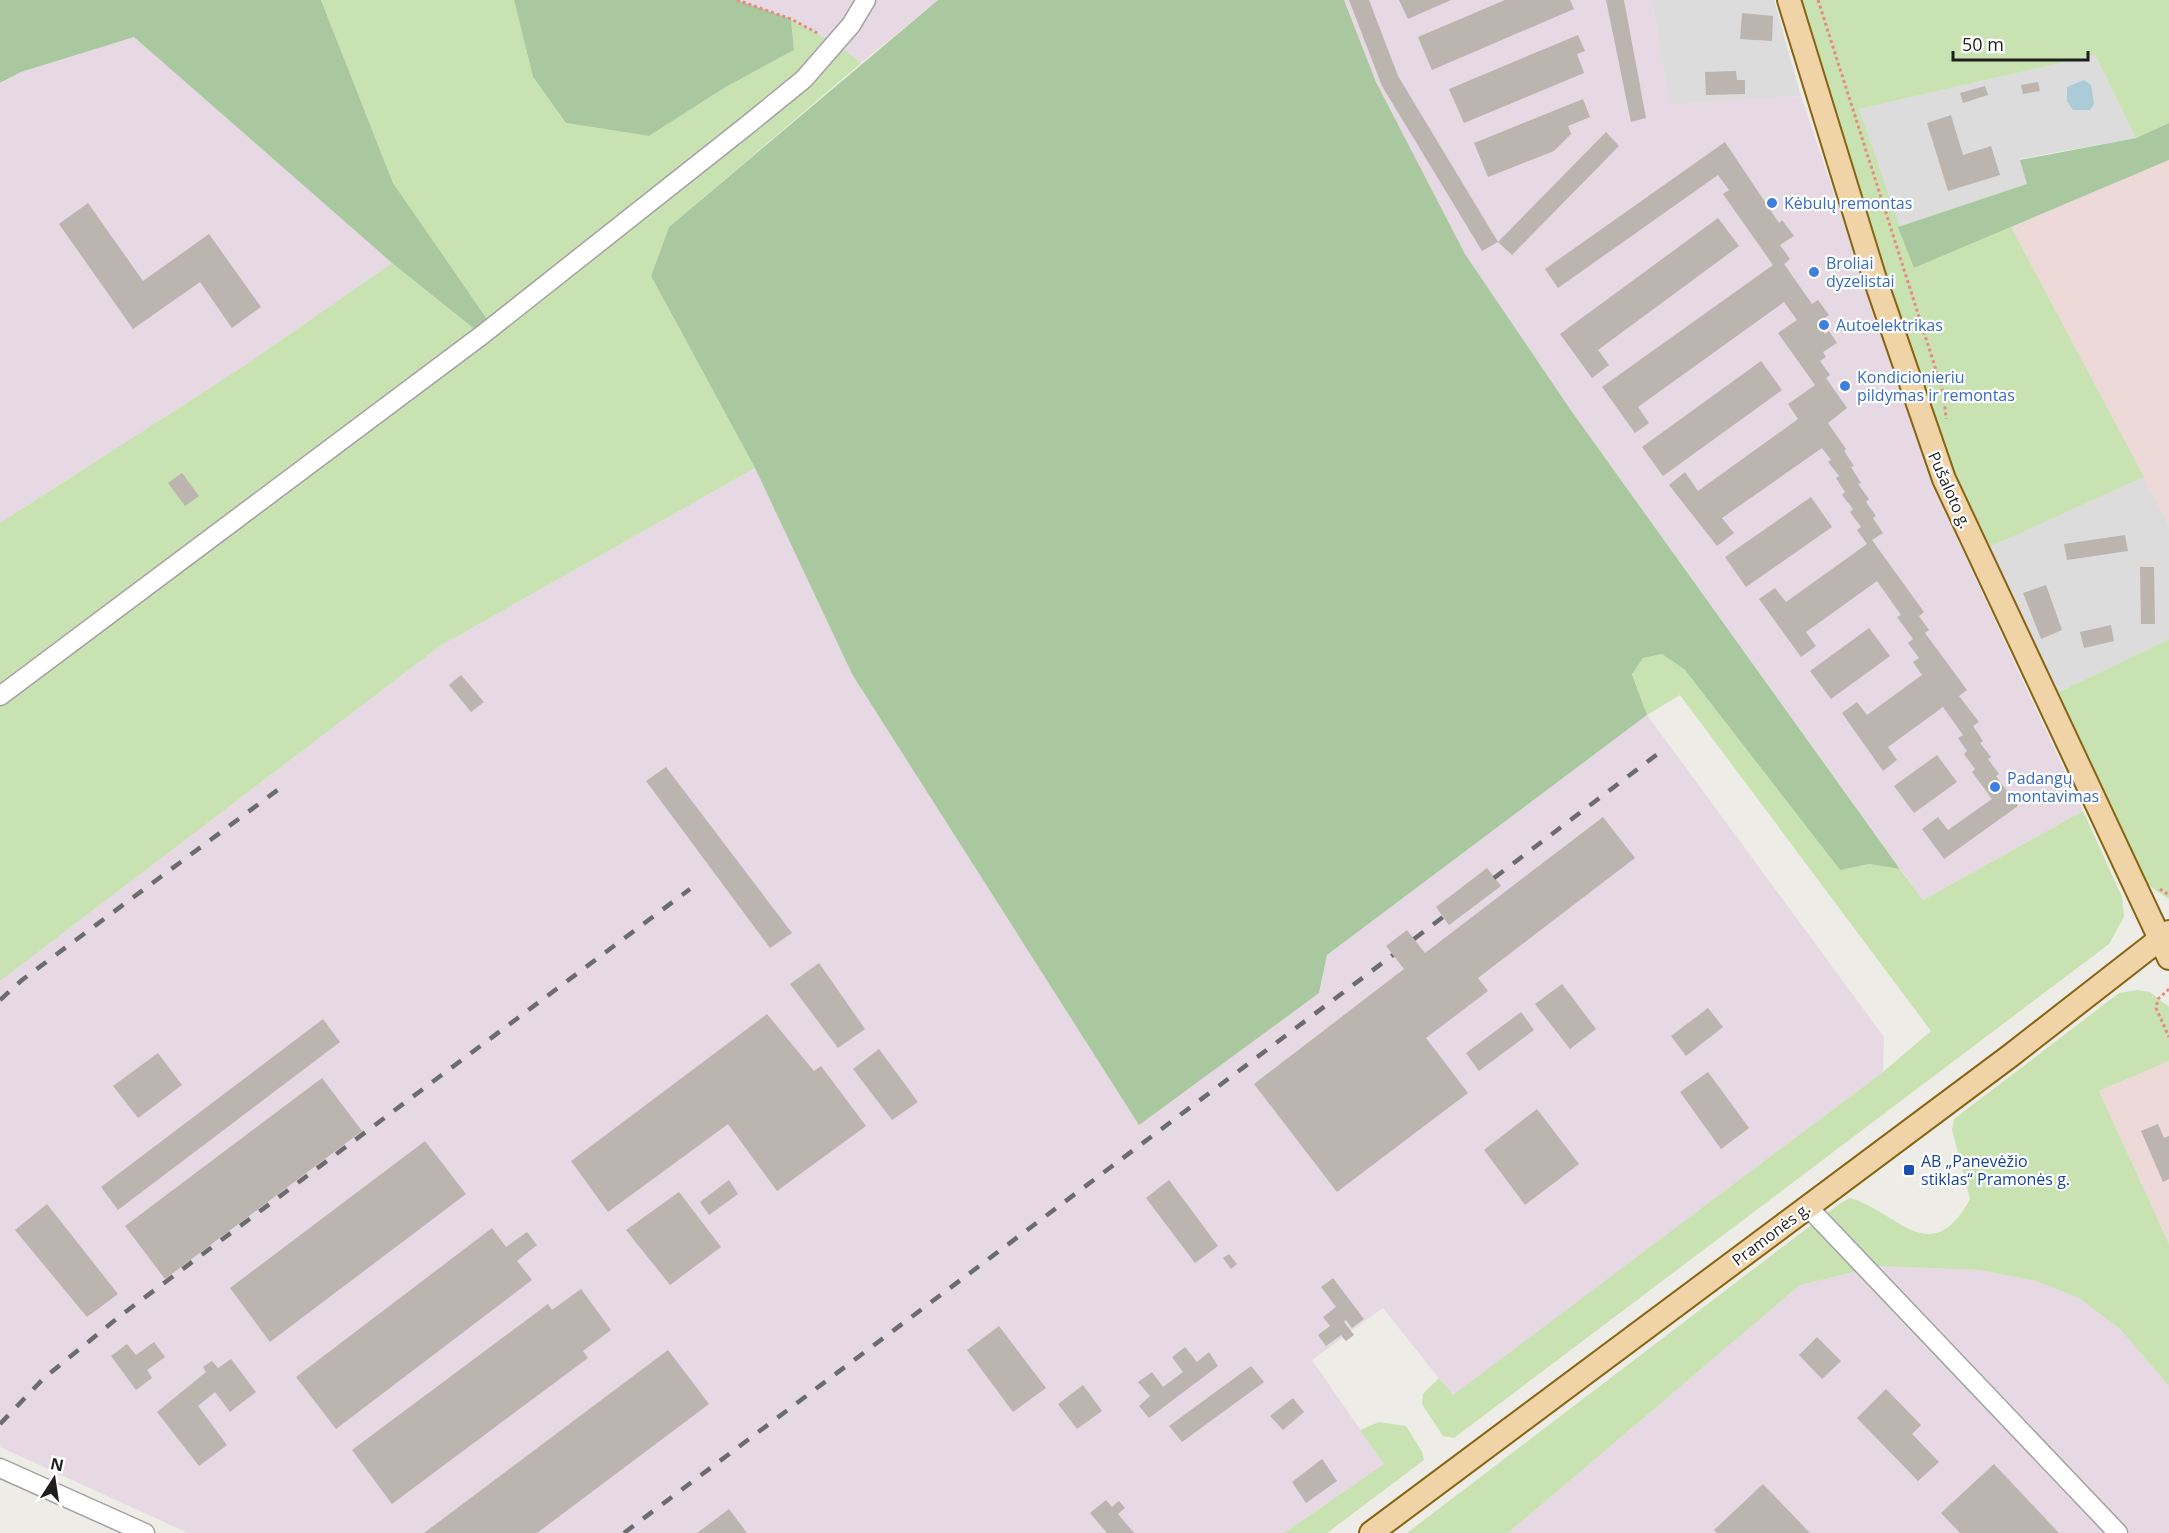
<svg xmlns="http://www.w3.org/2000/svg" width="2169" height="1533" font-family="'Open Sans',sans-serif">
<rect width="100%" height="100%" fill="#eeece6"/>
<!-- residential -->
<g fill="#dcdcdc">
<path d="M1652 0H1774L1801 96 1670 105Z"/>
<path d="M2095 55 2136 138 2020 159 2028 184 1898 227 1859 109Z"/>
<path d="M2144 477 2169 525V639L2051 696 1985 549Z"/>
</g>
<!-- commercial -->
<g fill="#edd9d7">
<path d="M2169 160V525L2011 227Z"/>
<path d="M2169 1061V1244L2099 1091Z"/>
</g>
<!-- industrial -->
<g fill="#e6d9e3">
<path d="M737 0H938L861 63 836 44 791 19Z"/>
<path d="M1344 0H1652L1670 104 1801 96 1935 491 2083 811 1923 900 1570 409 1465 254 1376 82Z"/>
<path d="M134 36 392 263 244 366 0 523V84L21 72Z"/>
<path d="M755 468 852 674 1319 994 1327 955 1647 715 1884 1037 1883 1072 1453 1396 1383 1308 1351 1331 1354 1335 1346 1341 1342 1338 1312 1360 1384 1464 1284 1533H188L0 1447V981L440 646Z"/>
<path d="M1879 1266 1979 1270 2036 1281 2080 1298 2120 1329 2169 1386V1533H1508L1800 1285Z"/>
</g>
<!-- grass -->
<g fill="#c8e2b2">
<path d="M321 0H514L533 77 566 123 649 136 724 88 794 50 791 19 836 44 861 63 669 227 651 276 755 468 440 646 0 981V523L244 366 392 263 481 334 491 326 393 183Z"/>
<path d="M1798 0H2169V123L2136 138 2095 55 1859 109 1914 268 2011 227 2144 477 1985 549 1941 445Z"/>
<path d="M2169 639V899L2148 885 2128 854 2051 696Z"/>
<path d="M1662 654 1685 670 1840 870 1869 864 1900 869 1923 900 2083 811 2122 897 2124 917 2109 944 1454 1438 1443 1436 1422 1404 1423 1394 1439 1378 1453 1395 1883 1072 1931 1031 1680 695 1647 715 1632 673 1643 658Z"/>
<path d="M2137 990 2150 992 2169 1007V1061L2099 1091 2169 1244V1386L2120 1329 2079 1298 2036 1281 1979 1270 1879 1266 1800 1285 1508 1533H1407L1839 1204 1850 1198C1898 1212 1931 1271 1970 1199L1952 1130 1954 1119 2119 993Z"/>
<path d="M1379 1422 1406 1426 1422 1452 1424 1460 1327 1533H1284L1384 1464 1360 1430Z"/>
</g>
<!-- forest -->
<g fill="#aac89f">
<path d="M0 0H321L393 183 491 325 482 335 392 263 134 37 21 72 0 83Z"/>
<path d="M514 0H737L791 19 794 50 724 88 649 136 566 123 533 77Z"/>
<path d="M938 0H1344L1376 82 1465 254 1570 409 1900 869 1869 864 1840 870 1685 670 1662 654 1643 658 1632 674 1647 715 1327 955 1319 993 1139 1125 852 674 755 468 651 276 669 227Z"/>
<path d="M2169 123V160L1914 268 1898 227 2027 184 2020 160 2136 138Z"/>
</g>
<!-- water -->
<path fill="#abccd6" d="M2084 80 2091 85 2094 104 2090 110H2073L2067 101V87Z"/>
<!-- building -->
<g fill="#bbb4af">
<path d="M1349 0H1369L1398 76 1498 242 1482 251 1382 86Z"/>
<path d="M1399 0H1451L1408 19Z"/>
<path d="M1505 0H1570L1574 9 1432 70 1418 37Z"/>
<path d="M1606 0H1624L1646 118 1631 122Z"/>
<path d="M1742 13 1773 16 1772 41 1740 39Z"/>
<path d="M1578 35 1585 51 1577 54 1584 73 1464 123 1449 89Z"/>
<path d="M1736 71 1737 80H1745V94L1706 95 1705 72Z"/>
<path d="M2038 82 2040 91 2023 94 2021 85Z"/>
<path d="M1985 86 1988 95 1963 103 1960 93Z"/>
<path d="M1583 99 1590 117 1568 126 1571 134 1554 151 1488 177 1474 143Z"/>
<path d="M1951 115 1963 155 1991 146 2000 175 1948 191 1927 123Z"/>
<path d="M1606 132 1619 146 1512 255 1498 242Z"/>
<path d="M1725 142 1779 223 1782 220 1794 236 1780 245 1790 259 1784 264 1812 304 1818 300 1829 315 1817 323 1825 334 1829 331 1837 343 1823 352 1826 357 1820 361 1830 375 1826 378 1847 408 1828 423 1846 449 1844 451 1854 466 1851 467 1861 483 1858 484 1869 499 1866 502 1876 516 1873 518 1883 533 1872 540 1924 612 1919 616 1929 630 1925 633 1967 690 1959 696 1979 722 1973 726 1983 741 1980 743 1991 757 1988 759 1999 774 1996 776 2018 806 1944 859 1922 829 1938 817 1948 830 1992 799 1972 772 1975 769 1964 754 1967 751 1958 738 1963 735 1943 707 1888 747 1897 760 1883 771 1842 713 1857 702 1867 715 1922 675 1913 662 1919 658 1908 643 1913 639 1897 617 1901 615 1877 581 1806 632 1816 646 1801 657 1759 599 1775 588 1786 602 1867 544 1857 530 1861 527 1850 512 1853 509 1842 495 1845 492 1836 478 1839 476 1828 462 1831 460 1822 448 1722 518 1734 533 1717 546 1669 485 1685 472 1698 491 1798 419 1788 404 1815 385 1778 333 1797 320 1784 302 1638 407 1649 423 1635 433 1602 387 1773 265 1723 194 1729 190 1718 175 1558 288 1545 269Z"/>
<path d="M88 203 143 281 209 234 261 307 232 328 200 282 133 329 59 224Z"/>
<path d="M1718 218 1739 246 1598 350 1609 365 1592 378 1560 334Z"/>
<path d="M1761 361 1782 390 1663 476 1642 447Z"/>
<path d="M182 473 199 496 185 506 168 483Z"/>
<path d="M1811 497 1832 527 1746 587 1725 557Z"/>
<path d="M2125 535 2128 551 2067 560 2064 544Z"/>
<path d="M2140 567H2154L2155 624H2141Z"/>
<path d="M2046 585 2062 630 2041 639 2023 593Z"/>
<path d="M2111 625 2114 641 2084 648 2080 632Z"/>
<path d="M1869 628 1890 656 1831 699 1810 671Z"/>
<path d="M461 675 484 702 471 712 449 685Z"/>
<path d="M1937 755 1957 782 1914 813 1894 786Z"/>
<path d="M666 767 792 933 770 948 646 781Z"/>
<path d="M1603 817 1635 858 1478 978 1488 991 1426 1038 1468 1093 1337 1192 1254 1084 1404 969 1386 946 1407 930 1425 953Z"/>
<path d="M1487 868 1501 886 1449 925 1436 907Z"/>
<path d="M819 963 865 1029 838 1048 790 984Z"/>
<path d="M1562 984 1596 1029 1570 1049 1535 1004Z"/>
<path d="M1708 1008 1723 1027 1686 1056 1671 1036Z"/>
<path d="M1521 1012 1534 1030 1479 1071 1466 1053Z"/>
<path d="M767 1014 814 1071 821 1066 866 1126 777 1191 728 1124 608 1212 571 1161Z"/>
<path d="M323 1019 340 1042 118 1210 101 1187Z"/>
<path d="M879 1049 918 1102 892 1120 853 1069Z"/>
<path d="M158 1053 182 1085 138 1118 113 1086Z"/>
<path d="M1708 1072 1749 1128 1721 1149 1680 1092Z"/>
<path d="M322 1078 362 1131 165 1279 125 1226Z"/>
<path d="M1537 1109 1579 1164 1525 1205 1484 1150Z"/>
<path d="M2158 1124 2164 1138 2169 1136V1179L2163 1182 2141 1131Z"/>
<path d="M425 1141 466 1194 270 1342 230 1288Z"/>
<path d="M729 1180 738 1194 709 1215 700 1202Z"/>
<path d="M1169 1180 1218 1246 1195 1263 1146 1198Z"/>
<path d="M679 1192 721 1247 670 1285 626 1230Z"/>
<path d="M47 1204 118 1294 87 1317 15 1230Z"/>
<path d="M492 1228 506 1247 527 1232 537 1245 517 1261 532 1280 336 1429 296 1377Z"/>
<path d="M1229 1254 1237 1264 1231 1269 1223 1258Z"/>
<path d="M1333 1278 1364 1319 1352 1328 1346 1320 1344 1322 1354 1335 1346 1341 1341 1335 1326 1346 1318 1335 1330 1326 1323 1317 1336 1307 1321 1287Z"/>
<path d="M581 1289 611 1330 583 1351 588 1358 392 1504 352 1450 548 1304 552 1310Z"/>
<path d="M999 1326 1046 1388 1013 1412 967 1350Z"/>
<path d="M1817 1337 1841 1361 1822 1379 1799 1355Z"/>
<path d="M154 1342 165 1357 147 1370 152 1378 136 1390 111 1356 127 1344 136 1355Z"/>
<path d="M1185 1347 1197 1362 1209 1352 1218 1366 1149 1418 1139 1406 1150 1396 1138 1382 1152 1372 1163 1387 1183 1372 1172 1357Z"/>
<path d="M668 1350 709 1404 537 1533H424Z"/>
<path d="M231 1359 256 1392 230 1412 215 1392 198 1406 227 1445 199 1466 157 1412 206 1372 203 1367 212 1361 218 1368Z"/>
<path d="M1251 1366 1264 1382 1182 1442 1169 1426Z"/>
<path d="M1083 1385 1102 1411 1077 1429 1058 1404Z"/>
<path d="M1886 1389 1921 1425 1912 1434 1939 1462 1918 1481 1857 1418Z"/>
<path d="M1293 1398 1304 1412 1283 1430 1270 1416Z"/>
<path d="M1322 1459 1337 1481 1306 1503 1292 1482Z"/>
<path d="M1994 1464 2059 1533H1960L1941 1513Z"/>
<path d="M1763 1484 1810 1533H1717L1714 1530Z"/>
<path d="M1106 1500 1112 1507 1119 1501 1125 1508 1118 1514 1134 1533H1107L1090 1513Z"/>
<path d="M729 1509 747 1533H697Z"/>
</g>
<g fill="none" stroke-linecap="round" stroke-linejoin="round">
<!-- minor casing -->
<g stroke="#a2a2a2" stroke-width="21">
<g id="minor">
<path d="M0 696 482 335 745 127 804 79 851 25 866 0"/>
<path d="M1807 1206 2118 1533"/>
<path d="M0 1468 145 1533"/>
</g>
</g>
<!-- major casing -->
<g stroke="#876412" stroke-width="26">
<g id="major">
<path d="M1789 0 1874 276 1944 479 2169 958"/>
<path d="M1371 1533 2010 1056 2169 932"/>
</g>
</g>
<!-- path -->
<g stroke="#e98a7c" stroke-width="3" stroke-dasharray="3 3" stroke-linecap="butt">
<path d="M737 0 791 19 819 34"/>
<path d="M1818 0 1944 395 1946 419"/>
<path d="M2160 889 2169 895"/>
<path d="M2169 989 2158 999 2156 1008 2169 1037"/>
</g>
<!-- minor -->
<use href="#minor" stroke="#fff" stroke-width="18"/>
<!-- major -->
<use href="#major" stroke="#f1d3a8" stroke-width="22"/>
<!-- rail -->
<g stroke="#6c6c6c" stroke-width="4.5" stroke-dasharray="12 12" stroke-linecap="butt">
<path d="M1494 878 1664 749"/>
<path d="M1414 939 1443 917"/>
<path d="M0 1000 22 980 287 783"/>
<path d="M0 1424 44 1378 120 1316 690 889"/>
<path d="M624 1533 1393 955"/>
</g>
</g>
<!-- markers -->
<g fill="#3f7fe0" stroke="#fff" stroke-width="2">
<circle cx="1772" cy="203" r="6"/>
<circle cx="1814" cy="272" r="6"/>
<circle cx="1824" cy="325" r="6"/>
<circle cx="1845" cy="386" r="6"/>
<circle cx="1995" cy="787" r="6"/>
</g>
<rect fill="#1a4fb4" stroke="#fff" stroke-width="2" x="1903" y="1164" width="12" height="12" rx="3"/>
<g text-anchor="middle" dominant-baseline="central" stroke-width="4.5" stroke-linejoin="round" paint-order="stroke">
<!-- shop labels -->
<g font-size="16" fill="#366cbe" stroke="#fff" text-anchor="start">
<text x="1784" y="203">Kėbulų remontas</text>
<text x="1826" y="263">Broliai<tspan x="1826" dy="18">dyzelistai</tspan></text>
<text x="1836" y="325">Autoelektrikas</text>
<text x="1857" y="377">Kondicionieriu<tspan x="1857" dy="18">pildymas ir remontas</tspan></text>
<text x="2007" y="778">Padangų<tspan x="2007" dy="18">montavimas</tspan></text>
</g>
<!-- street labels -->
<g font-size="16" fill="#1e1e1e" stroke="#fff">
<text transform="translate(1950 490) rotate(66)">Pušaloto g.</text>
<text transform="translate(1771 1234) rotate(-37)">Pramonės g.</text>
</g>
<!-- transit labels -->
<g font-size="16" fill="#164399" stroke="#fff" text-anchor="start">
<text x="1921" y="1161">AB „Panevėžio<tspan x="1921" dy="18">stiklas“ Pramonės g.</tspan></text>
</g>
</g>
<!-- north arrow -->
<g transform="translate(54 1479) rotate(12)" stroke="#ffffff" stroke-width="4.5" paint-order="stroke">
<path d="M0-4.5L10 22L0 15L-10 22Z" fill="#1e1e1e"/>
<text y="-9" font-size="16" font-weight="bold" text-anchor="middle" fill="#1e1e1e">N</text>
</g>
<!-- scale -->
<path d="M1953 51v9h135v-9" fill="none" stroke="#1e1e1e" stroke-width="3"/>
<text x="1962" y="51" font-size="18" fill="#1e1e1e" stroke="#ffffff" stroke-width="4.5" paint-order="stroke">50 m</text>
</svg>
